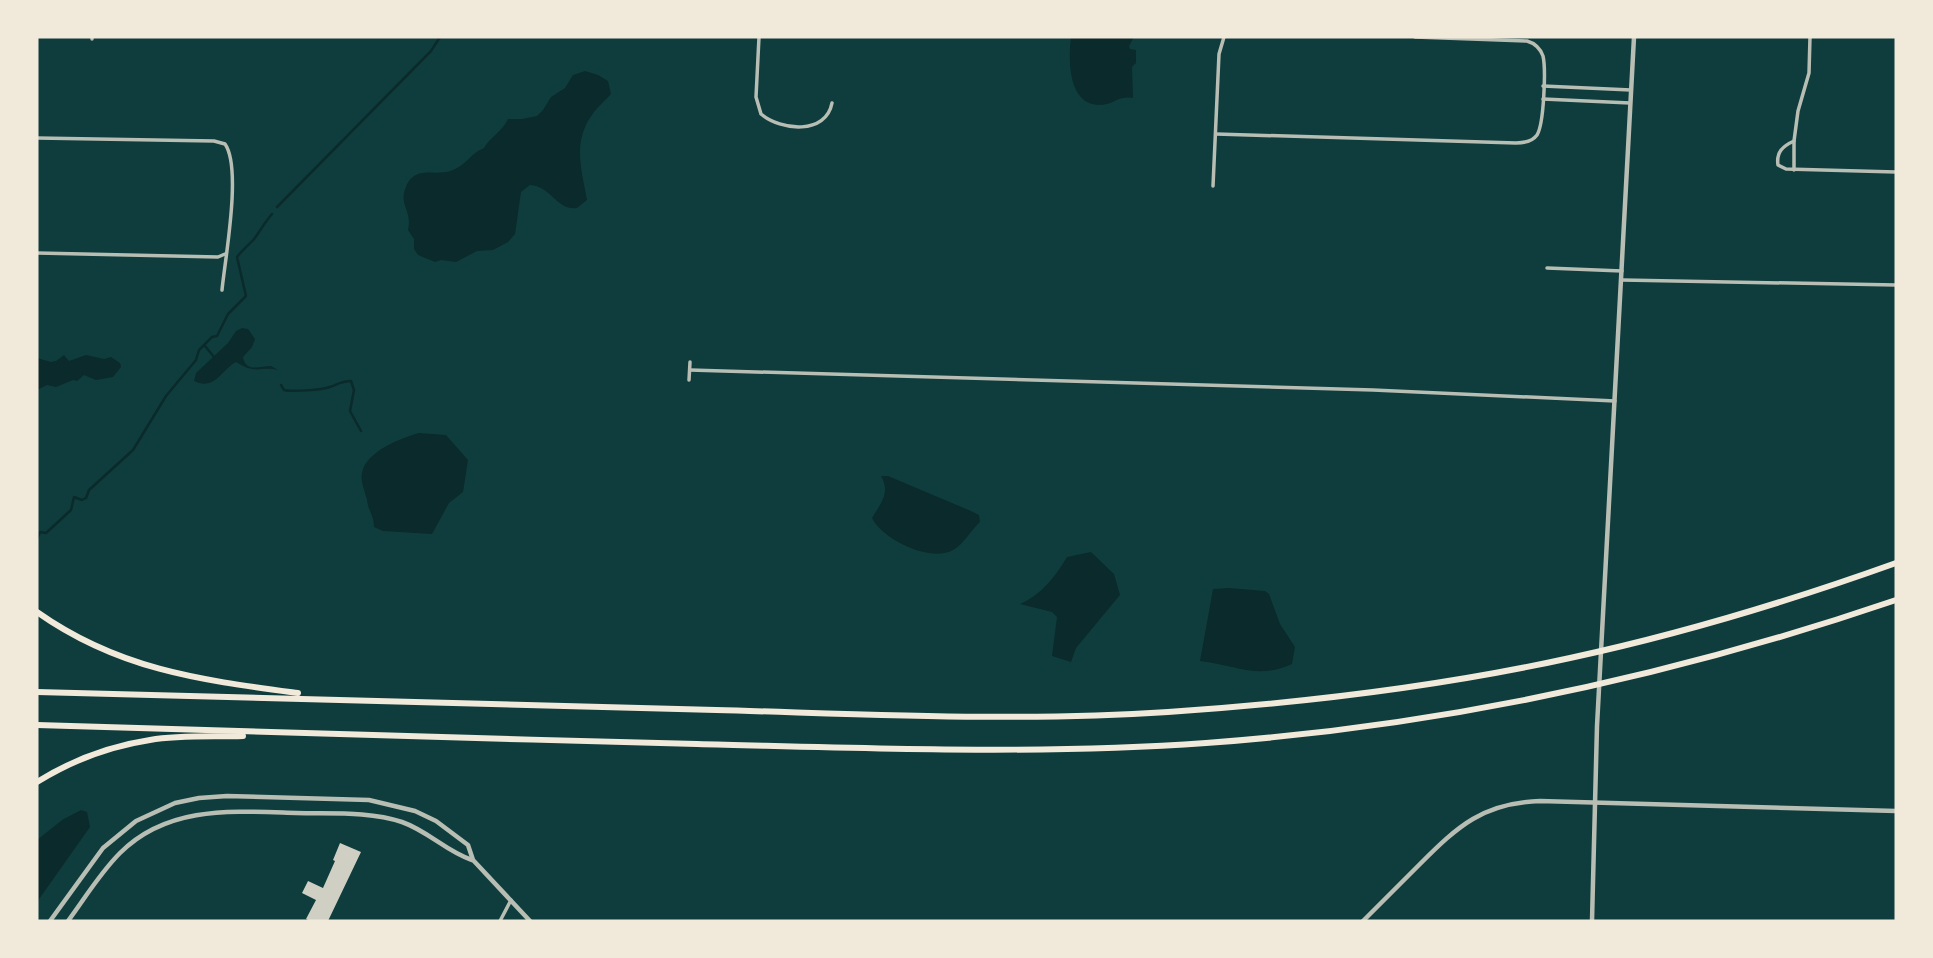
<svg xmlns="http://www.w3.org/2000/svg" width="1933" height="958" font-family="'Exo 2',sans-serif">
<rect width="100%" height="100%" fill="#0f3d3e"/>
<!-- water -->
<g fill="#0a2a2b">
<path d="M1071 37H1134L1129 46 1130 49 1136 50V63L1132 67 1133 98C1119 96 1118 101 1107 104 1068 112 1068 61 1071 37Z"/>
<path d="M585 71 598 75 608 81 611 94C605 101 597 107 592 115 572 142 582 172 587 200L577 208C557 211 551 186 530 185L521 192 515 234 508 242 493 250 477 251 456 262 441 260 435 262 418 255 414 249V239L408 230C412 213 401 205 404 193 412 162 434 178 453 170 466 165 471 153 484 148 491 136 502 132 508 119H522L537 116 543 110 551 97 565 88 573 75Z"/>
<path d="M242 328 248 329 255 339 252 347 243 357C246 373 259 366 271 366L278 370C258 366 257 375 236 362 221 370 215 391 194 381L196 373 228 343 236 331Z"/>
<path d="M64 355 69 361 86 355 104 359 111 357 120 363 121 367 113 377 96 380 84 375 77 381 73 380 56 387 47 385 37 390V358L51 362 56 361Z"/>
<path d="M419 433 446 435 468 460 463 492 449 503 432 534 383 531 374 527C374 516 368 510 367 500 365 492 360 480 362 473 365 452 401 438 419 433Z"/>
<path d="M881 476H888L971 511 979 515 980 522C971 530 964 544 953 550 930 563 882 539 872 518 880 504 891 493 881 476Z"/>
<path d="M1091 552 1114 574 1120 595 1076 648 1071 662 1052 656 1057 617 1052 612 1020 604C1041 595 1056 576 1067 557Z"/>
<path d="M1229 588 1265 591 1269 594 1280 624 1295 647 1292 664C1257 680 1236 665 1200 661L1213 589Z"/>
<path d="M81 810 87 812 90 827 37 902V840L62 820Z"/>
</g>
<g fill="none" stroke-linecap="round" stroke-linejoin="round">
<!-- stream -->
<g stroke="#0a2a2b" stroke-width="2.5">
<path d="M277 207 431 51 440 37"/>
<path d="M205 346 214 357"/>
<path d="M281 385 284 390C291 392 322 390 330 387 338 384 342 381 351 381L354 390 350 411 361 431"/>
<path d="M37 539 40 532 46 533 71 510 74 497 82 500 86 498 89 490 133 450 166 396 196 360 199 350 212 337 217 336 228 314 246 296 237 257C242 250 250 244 254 239 260 231 265 222 272 214"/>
</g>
</g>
<!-- building -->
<path fill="#cfcfc3" d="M340 843 361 852 328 921H310L306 919 316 900 302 893 308 881 323 888 335 861 333 860Z"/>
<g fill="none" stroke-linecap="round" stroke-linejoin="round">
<!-- minor -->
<g stroke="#b8beb3" stroke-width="3.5">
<path d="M759 37 756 97 761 114C781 131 826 135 832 103"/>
<path d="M92 39V37"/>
<path d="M1543 86 1631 90"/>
<path d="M1543 99 1630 103"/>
<path d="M1216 134 1516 143C1524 143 1532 142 1537 135 1544 124 1546 69 1543 56 1540 48 1534 43 1527 41L1415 37"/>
<path d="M37 138 214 141 225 144C242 168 225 259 222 290"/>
<path d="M1794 141C1783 146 1776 152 1778 165L1786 169 1896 172"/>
<path d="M1794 170V141L1798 111 1809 73 1810 37"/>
<path d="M1213 186 1219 54 1224 37"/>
<path d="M37 253 218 257 225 254"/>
<path d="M1547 268 1622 271"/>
<path d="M1622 280 1896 285"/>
<path d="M690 370 1373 390 1615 401"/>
<path d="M689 380 690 362"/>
<path d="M500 921 511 900"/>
</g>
<!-- tertiary -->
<g stroke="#b8beb3" stroke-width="4.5">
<path d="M50 921 103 848 136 821 175 803 199 798 227 796 369 800 415 811 436 821 468 845 473 860 530 921"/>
<path d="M68 921C85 898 100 873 120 853 168 805 233 811 296 813 331 814 369 811 402 822 428 831 447 852 472 860"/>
<path d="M1363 921C1382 902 1401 883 1420 864 1458 826 1483 803 1540 801L1896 811"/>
<path d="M1592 921 1597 726 1634 37"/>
</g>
<!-- motorway -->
<g stroke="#f1e9da" stroke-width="6">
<path d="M37 612C119 670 201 680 298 693"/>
<path d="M37 692C263 696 489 703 716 710 866 714 1018 722 1168 712 1303 703 1438 687 1570 658 1681 634 1790 601 1896 563"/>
<path d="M37 725C257 733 477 738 697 744 866 748 1036 755 1206 743 1441 726 1673 676 1896 600"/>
<path d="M37 782C71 761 110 746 150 740 180 735 212 737 243 736"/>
</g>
</g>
<!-- border -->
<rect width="1933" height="958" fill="none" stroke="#f1e9da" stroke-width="77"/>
</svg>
